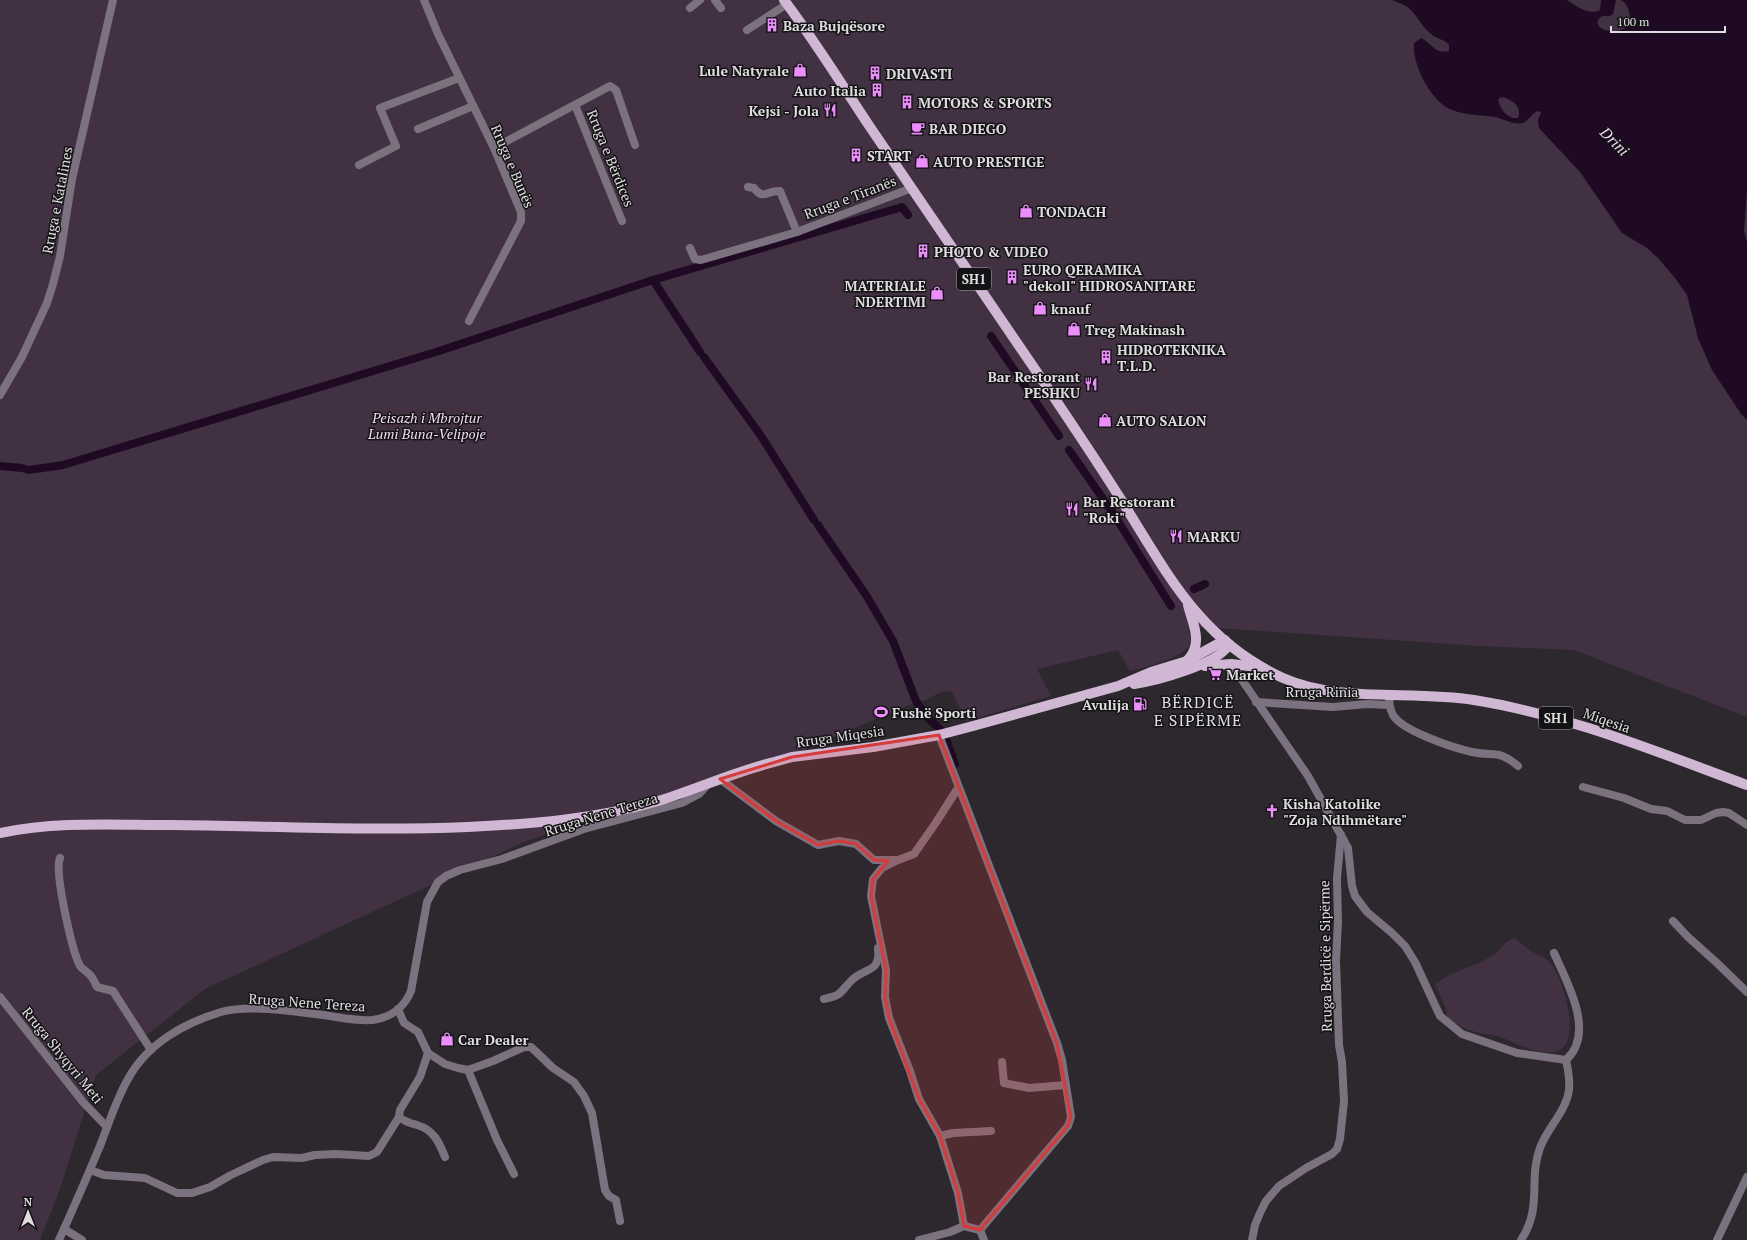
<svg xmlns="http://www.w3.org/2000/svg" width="1747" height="1240" font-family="'PT Serif',serif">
<rect width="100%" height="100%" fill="#2c282d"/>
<!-- green -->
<g fill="#413143">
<path d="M0 0H1747V717L1574 650 1479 646 1203 627 1188 631C1206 654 1144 667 1130 671L1118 650 1037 669 1051 696 967 721 951 691 939 693 922 702 921 700 771 763 663 794 524 842 205 989 96 1075 60 1189 40 1240H0Z"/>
<path d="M1514 938C1520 942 1525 947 1531 951 1538 955 1546 957 1551 964 1564 979 1585 1049 1553 1052 1536 1054 1514 1042 1497 1036 1490 1034 1483 1034 1476 1032 1466 1030 1455 1024 1447 1017L1446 1009 1435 984C1452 971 1474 967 1492 956 1500 951 1504 941 1514 938Z"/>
</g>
<!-- water -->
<path fill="#1f0a23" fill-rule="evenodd" d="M1392 0H1567C1576 6 1589 16 1600 10L1601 0H1616L1613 14 1609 16H1602C1583 31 1632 41 1630 16 1629 9 1627 4 1621 0H1747V192L1744 231 1747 242V420L1741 414 1712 370 1698 338 1687 295 1675 278 1658 258 1647 248 1622 233 1580 172 1539 128 1538 120 1541 113 1539 111C1531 112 1529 122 1522 123 1514 125 1503 119 1495 117 1481 115 1466 115 1452 110 1431 102 1412 65 1414 43L1421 38C1431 43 1436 55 1449 51V45C1445 39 1436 39 1431 34 1413 18 1419 9 1392 0ZM1501 97C1511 98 1523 107 1518 118 1508 120 1500 109 1498 100Z"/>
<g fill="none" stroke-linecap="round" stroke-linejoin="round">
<!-- canal -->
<g stroke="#1f0a23" stroke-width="8">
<path d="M653 280 700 352"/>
<path d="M991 336 1059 436"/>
<path d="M704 357 761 436 814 520"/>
<path d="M1069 450 1113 513 1171 606"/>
<path d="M0 466 22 468 29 470 63 465 436 352 653 280 902 207 908 215"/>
<path d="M818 525 866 595 893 641 916 701 926 716 944 733 955 764"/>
<path d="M1194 589 1205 584"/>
</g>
<!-- minor -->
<g stroke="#7c717e" stroke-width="8">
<path d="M424 0 438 34 494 148 521 212V221L469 321"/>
<path d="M715 0 721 8"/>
<path d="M690 8 700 0"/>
<path d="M747 30 787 4"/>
<path d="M575 105 622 221"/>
<path d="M418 129 473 106"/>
<path d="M494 148 610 86 616 90 635 145"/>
<path d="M359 165 396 146 380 108 459 78"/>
<path d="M748 187 754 188C764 201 767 190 780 191L797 232"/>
<path d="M690 248 695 259 701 260 797 232 912 188"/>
<path d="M0 395 22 357 47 303 53 284 60 256 72 179 113 0"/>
<path d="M1231 664 1308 776 1348 848 1352 886 1355 896 1367 912 1392 933 1405 946 1415 962 1440 1016 1462 1034 1517 1053 1566 1060C1596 1033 1567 982 1554 953"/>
<path d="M1389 694C1389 701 1389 708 1393 715 1402 731 1454 748 1472 752 1495 757 1498 749 1518 766"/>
<path d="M1256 702 1333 707 1367 704 1389 705"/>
<path d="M720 779 776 821 818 845 839 841 856 844 874 860H895"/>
<path d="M1583 787 1624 798 1651 809 1667 811 1685 820H1701L1716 813 1723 812 1729 813 1747 825"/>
<path d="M958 788 935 824 914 854 898 860 882 868 873 879 871 896 886 970 885 997 889 1018 910 1071 919 1099 940 1136 958 1193 964 1226"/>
<path d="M60 858C54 871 72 951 80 966 82 969 86 971 89 974 93 977 95 983 97 987L113 991 151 1050"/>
<path d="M1673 921 1688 937 1717 963 1747 992"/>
<path d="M0 997 83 1102 107 1127"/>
<path d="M824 999C843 995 839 993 851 981 864 967 881 974 878 948"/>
<path d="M398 1009 404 1023 418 1032 428 1053 445 1064 458 1068 468 1070 493 1061 524 1047H531L553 1068 574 1082 584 1096 592 1113 605 1190 609 1196 616 1200 620 1221"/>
<path d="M428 1053 420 1077 400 1110 399 1117C405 1122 410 1123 417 1125 434 1130 439 1142 445 1157"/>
<path d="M1002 1062 1004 1083 1029 1088 1066 1085"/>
<path d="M468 1070 497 1140 514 1174"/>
<path d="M940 1136 953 1133 991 1131"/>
<path d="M90 1170 104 1175 145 1178 177 1193H192L210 1187 231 1175 263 1160 273 1157 302 1158 315 1155 336 1154 369 1156 377 1152 399 1117"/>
<path d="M64 1229 82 1240"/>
<path d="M980 1230 984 1240"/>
<path d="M59 1240C73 1209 87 1177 100 1146 109 1123 116 1100 128 1079 147 1044 184 1023 221 1012 251 1004 299 1012 330 1016 343 1018 358 1021 372 1020 390 1018 404 1008 411 991L427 902 438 882 446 876 460 870 502 859 584 829 682 803 699 794 708 784"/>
<path d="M919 1240 950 1232 964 1226 980 1230 1068 1126 1071 1117 1062 1060 1057 1043 939 735"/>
<path d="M1252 1240 1255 1225 1260 1213 1266 1201 1279 1186 1306 1168 1332 1154 1337 1149 1340 1139 1344 1101 1342 1062 1339 1045 1336 961 1338 922 1337 878 1341 835"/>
<path d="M1521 1240C1543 1207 1528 1180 1540 1148 1547 1128 1566 1112 1569 1090 1570 1080 1568 1069 1566 1060"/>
<path d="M1717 1240 1747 1177"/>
</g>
<!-- major -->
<g stroke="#d0b8d4" stroke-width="10">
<path d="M784 0C815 41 842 85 870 127 927 212 986 296 1043 381 1069 420 1095 458 1120 498 1166 571 1199 640 1283 678 1339 703 1412 690 1474 700 1568 715 1657 752 1747 785"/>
<path d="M1187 661C1204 643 1193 625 1188 605"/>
<path d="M1205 666 1231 664 1258 667"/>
<path d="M1134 684C1155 681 1220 664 1229 644"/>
<path d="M0 833C57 821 114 825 172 825 271 826 369 831 468 827 531 824 597 819 658 801 697 789 734 772 774 762L792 757 873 747 939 735 973 726 1118 686 1151 672 1187 661 1225 640"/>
</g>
</g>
<!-- marked area -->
<path fill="#d73a3a" fill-opacity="0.2" stroke="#d73a3a" stroke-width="3" stroke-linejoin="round" d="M939 735 1057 1043 1071 1117 1068 1126 980 1230 964 1226 958 1193 940 1136 919 1099 889 1018 885 997 886 970 871 896 873 879 888 861 874 860 856 844 839 841 818 845 776 821 720 779 792 757Z"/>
<!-- icons -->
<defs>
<g id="building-bare" transform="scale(1.08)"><path d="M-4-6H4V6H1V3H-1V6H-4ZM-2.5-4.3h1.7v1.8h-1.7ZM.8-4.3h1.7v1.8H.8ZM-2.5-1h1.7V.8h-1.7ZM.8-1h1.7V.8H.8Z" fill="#eb8dfb" stroke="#131214" stroke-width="2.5" paint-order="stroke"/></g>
<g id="shop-bare" transform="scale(1.08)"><path d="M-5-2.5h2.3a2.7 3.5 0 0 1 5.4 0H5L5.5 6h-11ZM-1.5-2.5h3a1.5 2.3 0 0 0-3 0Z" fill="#eb8dfb" stroke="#131214" stroke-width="2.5" paint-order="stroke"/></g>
<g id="restaurant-bare" transform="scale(1.08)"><path d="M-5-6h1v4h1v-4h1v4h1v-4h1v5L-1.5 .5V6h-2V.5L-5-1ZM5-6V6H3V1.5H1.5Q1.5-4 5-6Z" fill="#eb8dfb" stroke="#131214" stroke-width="2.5" paint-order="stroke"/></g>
<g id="cafe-bare" transform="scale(1.08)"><path d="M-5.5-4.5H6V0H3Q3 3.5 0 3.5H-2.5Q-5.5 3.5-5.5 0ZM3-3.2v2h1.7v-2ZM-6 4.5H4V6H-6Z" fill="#eb8dfb" stroke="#131214" stroke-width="2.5" paint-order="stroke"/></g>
<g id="supermarket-bare" transform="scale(1.08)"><path d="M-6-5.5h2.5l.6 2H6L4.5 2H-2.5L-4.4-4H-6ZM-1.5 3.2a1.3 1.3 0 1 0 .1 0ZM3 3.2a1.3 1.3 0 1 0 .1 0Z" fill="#eb8dfb" stroke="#131214" stroke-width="2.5" paint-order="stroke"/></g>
<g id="fuel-bare" transform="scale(1.08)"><path d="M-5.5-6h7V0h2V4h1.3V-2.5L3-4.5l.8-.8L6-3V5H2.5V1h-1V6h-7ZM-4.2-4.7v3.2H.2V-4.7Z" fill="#eb8dfb" stroke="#131214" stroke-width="2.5" paint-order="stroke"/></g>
<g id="stadium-bare" transform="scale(1.08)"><path d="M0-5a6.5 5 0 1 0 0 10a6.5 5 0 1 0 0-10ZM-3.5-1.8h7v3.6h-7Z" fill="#eb8dfb" stroke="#131214" stroke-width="2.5" paint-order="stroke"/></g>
<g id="church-bare" transform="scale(1.08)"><path d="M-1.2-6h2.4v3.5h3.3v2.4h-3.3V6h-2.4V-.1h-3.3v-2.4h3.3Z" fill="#eb8dfb" stroke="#131214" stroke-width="2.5" paint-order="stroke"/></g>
</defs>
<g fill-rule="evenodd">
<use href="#building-bare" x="772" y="25"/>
<use href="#shop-bare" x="800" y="70"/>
<use href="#building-bare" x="875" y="73"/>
<use href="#building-bare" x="877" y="90"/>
<use href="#building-bare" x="907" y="102"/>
<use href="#restaurant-bare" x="830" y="110"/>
<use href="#cafe-bare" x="918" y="128"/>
<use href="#building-bare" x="856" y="155"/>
<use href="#shop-bare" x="922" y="161"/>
<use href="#shop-bare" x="1026" y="211"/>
<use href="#building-bare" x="923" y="251"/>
<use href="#building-bare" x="1012" y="277"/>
<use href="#shop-bare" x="937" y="293"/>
<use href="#shop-bare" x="1040" y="308"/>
<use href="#shop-bare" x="1074" y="329"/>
<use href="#building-bare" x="1106" y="357"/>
<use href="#restaurant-bare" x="1091" y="384"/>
<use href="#shop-bare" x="1105" y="420"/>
<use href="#restaurant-bare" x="1072" y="509"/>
<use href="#restaurant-bare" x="1176" y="536"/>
<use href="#supermarket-bare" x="1215" y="674"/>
<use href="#fuel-bare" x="1140" y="704"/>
<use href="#stadium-bare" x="881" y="712"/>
<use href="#church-bare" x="1272" y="811"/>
<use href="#shop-bare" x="447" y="1039"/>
</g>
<g text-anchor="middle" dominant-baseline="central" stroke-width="3" stroke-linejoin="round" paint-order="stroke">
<!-- shield labels -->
<g fill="#131214" stroke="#a2a0a3" stroke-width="1">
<rect x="957" y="268" width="34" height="22" rx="3"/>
<rect x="1539" y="707" width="34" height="22" rx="3"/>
</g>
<g font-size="13" font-weight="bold" fill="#e0dde0">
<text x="974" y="279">SH1</text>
<text x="1556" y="718">SH1</text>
</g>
<!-- poi labels -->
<g font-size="14" font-weight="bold" fill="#e0dde0" stroke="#131214" text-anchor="start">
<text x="783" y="25">Baza Bujqësore</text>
<text x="789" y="70" text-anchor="end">Lule Natyrale</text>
<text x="886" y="73">DRIVASTI</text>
<text x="866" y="90" text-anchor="end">Auto Italia</text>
<text x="918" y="102">MOTORS &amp; SPORTS</text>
<text x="819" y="110" text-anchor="end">Kejsi - Jola</text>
<text x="929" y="128">BAR DIEGO</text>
<text x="867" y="155">START</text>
<text x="933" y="161">AUTO PRESTIGE</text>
<text x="1037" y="211">TONDACH</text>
<text x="934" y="251">PHOTO &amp; VIDEO</text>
<text x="1023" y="269">EURO QERAMIKA<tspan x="1023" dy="16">"dekoll" HIDROSANITARE</tspan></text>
<text x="926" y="285" text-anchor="end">MATERIALE<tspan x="926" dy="16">NDERTIMI</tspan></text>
<text x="1051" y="308">knauf</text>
<text x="1085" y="329">Treg Makinash</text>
<text x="1117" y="349">HIDROTEKNIKA<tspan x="1117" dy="16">T.L.D.</tspan></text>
<text x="1080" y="376" text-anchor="end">Bar Restorant<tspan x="1080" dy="16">PESHKU</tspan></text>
<text x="1116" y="420">AUTO SALON</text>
<text x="1083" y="501">Bar Restorant<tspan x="1083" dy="16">"Roki"</tspan></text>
<text x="1187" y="536">MARKU</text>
<text x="1226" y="674">Market</text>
<text x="1129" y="704" text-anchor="end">Avulija</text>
<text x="892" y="712">Fushë Sporti</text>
<text x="1283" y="803">Kisha Katolike<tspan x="1283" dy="16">"Zoja Ndihmëtare"</tspan></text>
<text x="458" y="1039">Car Dealer</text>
</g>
<!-- street labels -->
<g font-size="14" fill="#e0dde0" stroke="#131214">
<text transform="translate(611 158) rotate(68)">Rruga e Bërdices</text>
<text transform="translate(513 166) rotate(67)">Rruga e Bunës</text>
<text transform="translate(850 197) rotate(-21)">Rruga e Tiranës</text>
<text transform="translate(57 200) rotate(-79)">Rruga e Katalines</text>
<text x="1322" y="691">Rruga Rinia</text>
<text transform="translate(1607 720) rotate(19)">Miqesia</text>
<text transform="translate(840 736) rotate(-8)">Rruga Miqesia</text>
<text transform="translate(601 814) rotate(-17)">Rruga Nene Tereza</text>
<text transform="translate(1325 956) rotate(-91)">Rruga Berdicë e Sipërme</text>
<text transform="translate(307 1002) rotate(4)">Rruga Nene Tereza</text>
<text transform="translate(63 1055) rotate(51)">Rruga Shyqyri Meti</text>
</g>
<!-- park labels -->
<g font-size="14" font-style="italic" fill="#f4d9f8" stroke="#131214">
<text x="427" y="417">Peisazh i Mbrojtur<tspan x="427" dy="16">Lumi Buna-Velipoje</tspan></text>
</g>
<!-- water labels -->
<g font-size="15" font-style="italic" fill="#f5daf9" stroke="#131214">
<text transform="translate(1615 141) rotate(45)">Drini</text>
</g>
<!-- quarter labels -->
<g font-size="16" letter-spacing="1" fill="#e2dde3" stroke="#131214">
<text x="1198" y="702">BËRDICË<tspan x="1198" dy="18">E SIPËRME</tspan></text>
</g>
</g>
<!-- north arrow -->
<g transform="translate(28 1212)" stroke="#131214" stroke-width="3" paint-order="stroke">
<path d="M0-3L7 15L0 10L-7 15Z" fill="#e0dde0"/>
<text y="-6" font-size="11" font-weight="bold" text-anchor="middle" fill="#e0dde0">N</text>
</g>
<!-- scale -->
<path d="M1611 26v6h114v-6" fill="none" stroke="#e0dde0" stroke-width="2"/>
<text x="1617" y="26" font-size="12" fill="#e0dde0" stroke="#131214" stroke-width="3" paint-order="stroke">100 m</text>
</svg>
